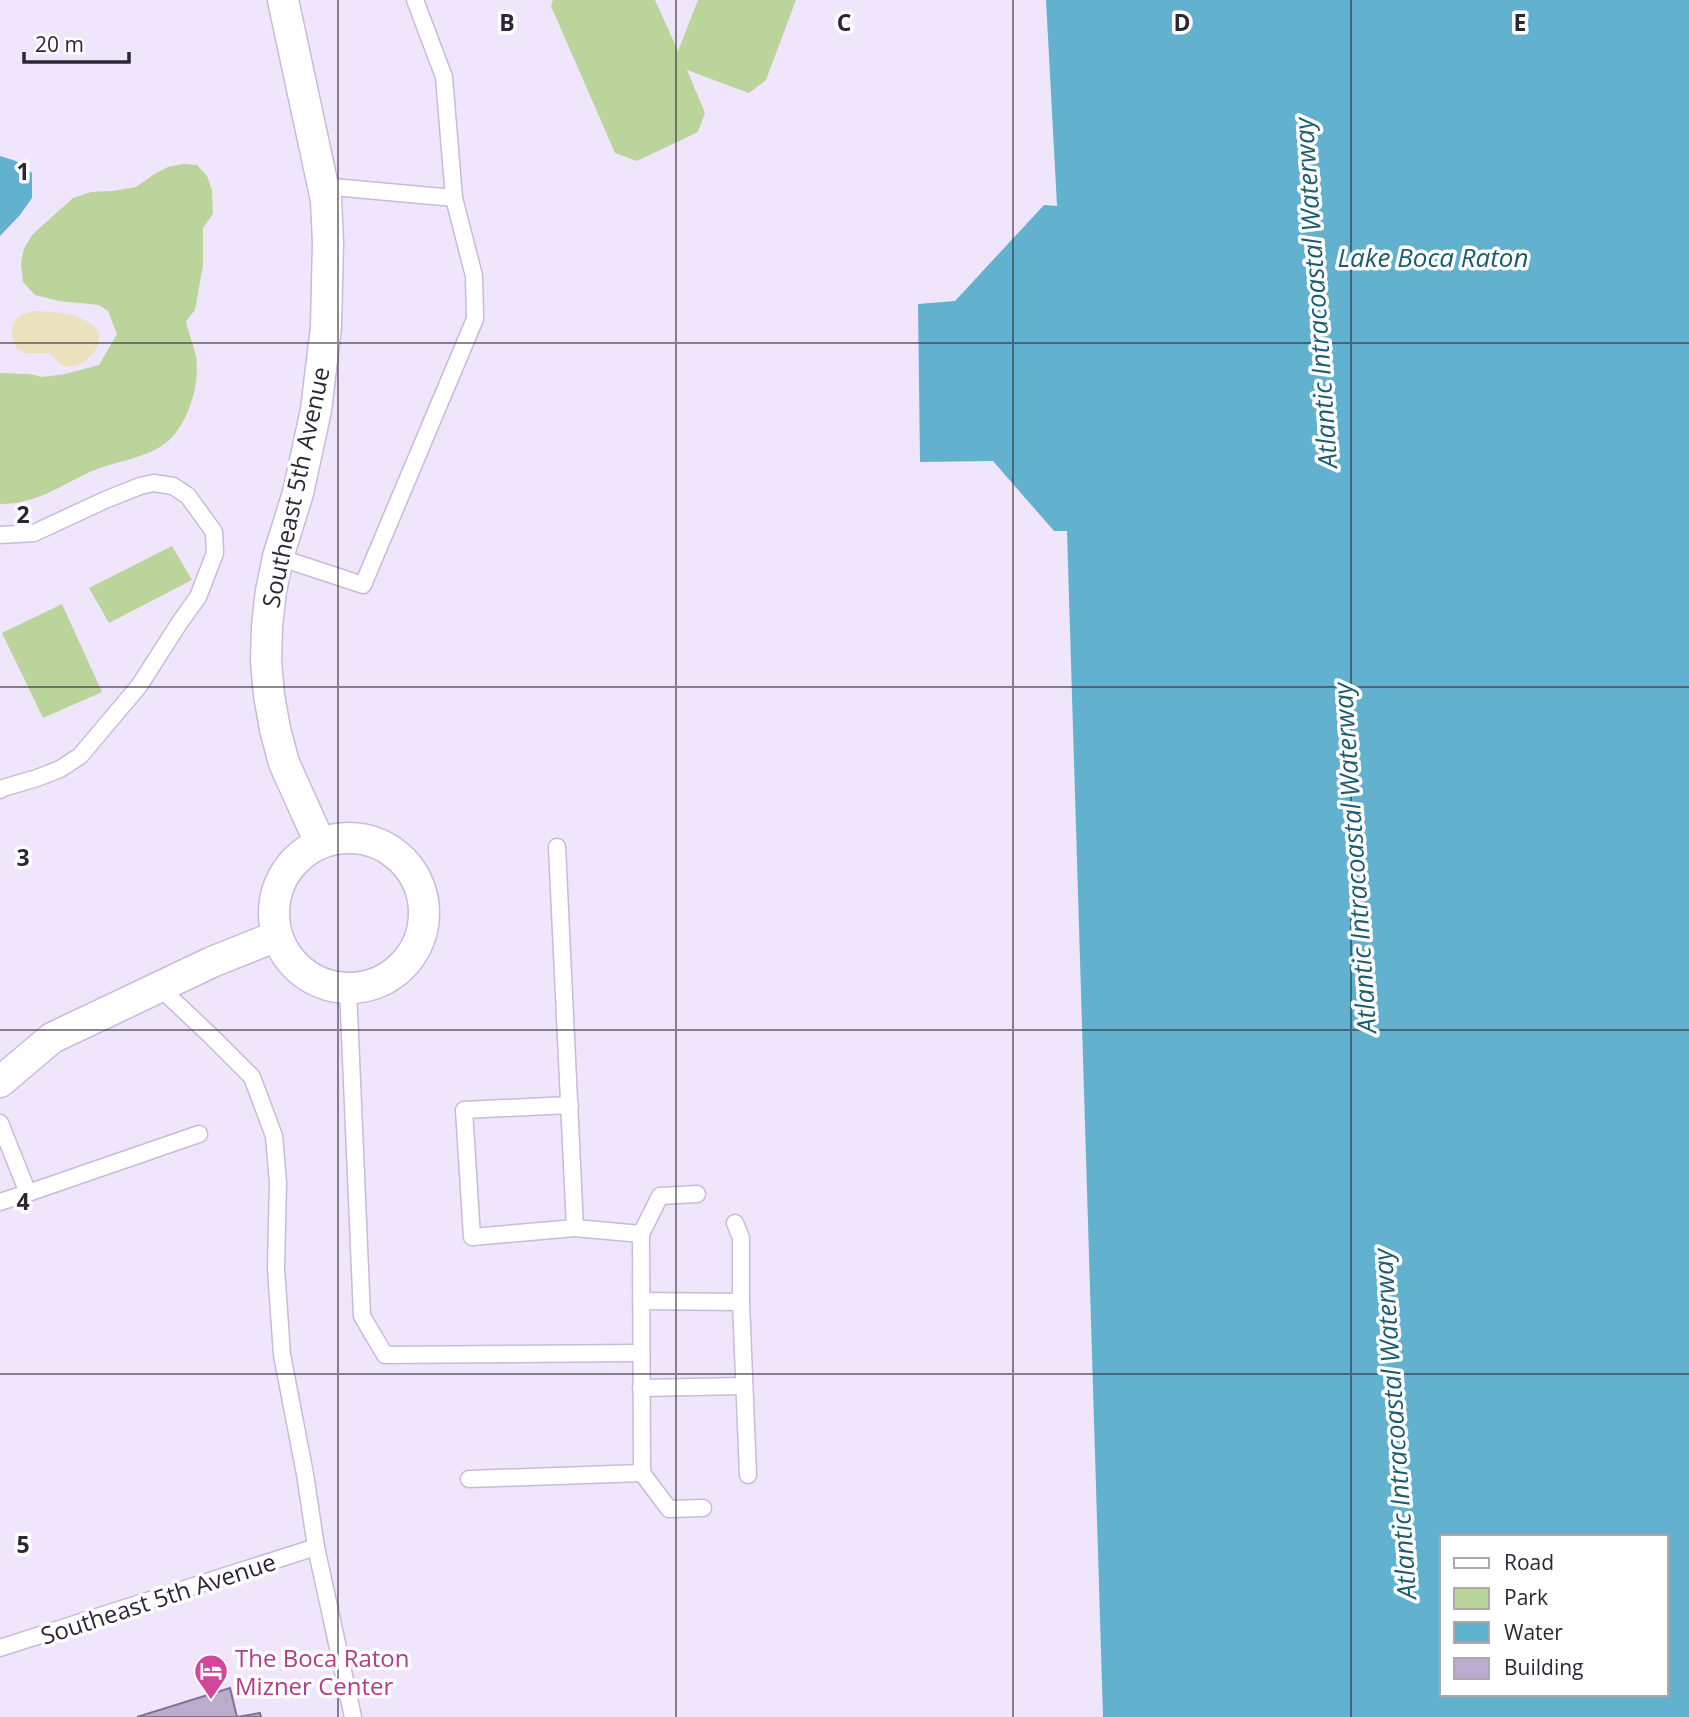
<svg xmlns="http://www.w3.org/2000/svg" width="1689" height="1717" font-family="'Open Sans',sans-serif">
<rect width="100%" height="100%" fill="#f0e6fb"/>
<!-- green -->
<g fill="#bbd49b">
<path d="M553 0H655L678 51 698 0H796L766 80 749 93 687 70 705 113 698 132 637 161 615 153 551 6Z"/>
<path d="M183 164 197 165 207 176 212 190 213 214 203 228V265L195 310 186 321C188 333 194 345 196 357 201 385 186 432 160 447 138 460 112 462 90 472 58 487 36 504 0 504V373L29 374 42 377 65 374 99 365 117 334 108 311 99 305 59 301 35 295 23 282 21 263 24 248 33 234 73 198 91 192 113 191 136 187 156 173 168 167Z"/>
<path d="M172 546 192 580 109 623 89 588Z"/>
<path d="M62 604 102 692 43 718 2 633Z"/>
</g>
<!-- sand -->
<path fill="#ebe1bc" d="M34 311C52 312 73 312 88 322 117 340 81 374 62 365 58 362 54 357 50 353H25L17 349C12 341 9 327 16 319 20 314 29 313 34 311Z"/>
<!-- water -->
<g fill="#62b1cf" fill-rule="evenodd">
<path d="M1046 0H1689V1717H1103L1067 531H1054L993 461 920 462 918 304 955 301 1044 205 1057 206ZM1442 1537H1666V1694H1442Z"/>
<path d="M0 156 16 161 32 173V198L20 215 0 236Z"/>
</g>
<!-- building -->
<path fill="#bbabcc" stroke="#827391" stroke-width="2" d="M230 1688 237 1717 260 1713 261 1717H137Z"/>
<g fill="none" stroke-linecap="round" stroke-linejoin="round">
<!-- service casing -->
<g stroke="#cabada" stroke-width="19">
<g id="service">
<path d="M415 0 444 77 454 198"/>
<path d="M0 535 34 533 105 500 140 486 154 483 173 486 188 496 214 532 215 553 198 597 180 622 139 686 80 756 60 769 37 778 3 788 0 790"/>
<path d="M278 557 363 585 475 319 474 276 454 198 322 186"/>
<path d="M557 847 575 1228 472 1237 464 1110 570 1105"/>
<path d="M159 987 211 1036 252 1077 274 1136 278 1182 276 1268 282 1355 305 1474 316 1547 353 1717"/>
<path d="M348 988 362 1316 385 1355 641 1353"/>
<path d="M0 1123 28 1193 0 1202"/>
<path d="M28 1193 199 1134"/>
<path d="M697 1194 660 1196 641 1234 642 1473 669 1509 703 1508"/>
<path d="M735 1223 741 1238V1302L748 1475"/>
<path d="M575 1228 641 1234"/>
<path d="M641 1301 741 1302"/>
<path d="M641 1388 744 1386"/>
<path d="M469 1479 642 1473"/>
<path d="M0 1648 316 1547"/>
</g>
</g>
<!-- minor casing -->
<g stroke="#cabada" stroke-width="33">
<g id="minor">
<path d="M283 0 326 200 328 242 326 327 316 410 298 493 278 557 271 591 267 626 266 661 269 695 275 729 284 763 320 843"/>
<circle cx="349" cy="913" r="75"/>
<path d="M0 1082 52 1038 212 962 277 936"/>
</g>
</g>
<!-- service -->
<use href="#service" stroke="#fff" stroke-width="16"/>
<!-- minor -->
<use href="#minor" stroke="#fff" stroke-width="30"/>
</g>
<!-- grid -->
<path fill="none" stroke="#2d2733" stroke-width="2" stroke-opacity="0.55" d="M338 0V1717M676 0V1717M1013 0V1717M1351 0V1717M0 343H1689M0 687H1689M0 1030H1689M0 1374H1689"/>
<!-- icons -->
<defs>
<g id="hotel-pin" transform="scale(1.75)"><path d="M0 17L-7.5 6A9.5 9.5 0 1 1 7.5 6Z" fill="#d1479c" stroke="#fff"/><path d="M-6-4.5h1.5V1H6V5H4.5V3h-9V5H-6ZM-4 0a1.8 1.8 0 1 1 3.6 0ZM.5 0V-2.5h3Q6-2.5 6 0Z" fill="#fff"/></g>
</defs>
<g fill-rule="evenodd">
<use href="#hotel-pin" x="211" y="1671"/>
</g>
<g text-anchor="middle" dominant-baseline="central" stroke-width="7" stroke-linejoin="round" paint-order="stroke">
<!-- street labels -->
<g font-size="24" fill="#2d2733" stroke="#fff">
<text transform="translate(295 487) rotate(-78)">Southeast 5th Avenue</text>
<text transform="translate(158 1598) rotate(-18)">Southeast 5th Avenue</text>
</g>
<!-- hotel labels -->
<g font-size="24" fill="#b23c85" stroke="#fff" text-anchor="start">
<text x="235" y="1657">The Boca Raton<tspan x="235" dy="28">Mizner Center</tspan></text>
</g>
<!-- water labels -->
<g font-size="26" font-style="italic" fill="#1c5b70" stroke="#fff">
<text x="1433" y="257">Lake Boca Raton</text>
<text transform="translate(1315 293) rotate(-94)">Atlantic Intracoastal Waterway</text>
<text transform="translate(1354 858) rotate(-94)">Atlantic Intracoastal Waterway</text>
<text transform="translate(1394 1424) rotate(-94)">Atlantic Intracoastal Waterway</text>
</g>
</g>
<g font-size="23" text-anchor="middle" font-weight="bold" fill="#2d2733" stroke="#fff" stroke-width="7" stroke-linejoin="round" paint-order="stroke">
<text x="507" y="31">B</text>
<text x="844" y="31">C</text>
<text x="1182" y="31">D</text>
<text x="1520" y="31">E</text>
<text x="23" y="180">1</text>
<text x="23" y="523">2</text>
<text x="23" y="866">3</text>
<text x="23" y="1210">4</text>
<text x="23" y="1553">5</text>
</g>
<!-- legend -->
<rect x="1440" y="1535" width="228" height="161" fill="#ffffff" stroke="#aba9ad" stroke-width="2"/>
<rect x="1454" y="1558" width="35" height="10" fill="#ffffff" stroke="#aba9ad" stroke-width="2"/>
<text x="1504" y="1570" font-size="21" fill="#2d2733">Road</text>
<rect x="1454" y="1588" width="35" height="21" fill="#bbd49b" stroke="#aba9ad" stroke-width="2"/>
<text x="1504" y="1605" font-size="21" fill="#2d2733">Park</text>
<rect x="1454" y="1622" width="35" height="21" fill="#62b1cf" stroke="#aba9ad" stroke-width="2"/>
<text x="1504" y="1640" font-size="21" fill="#2d2733">Water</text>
<rect x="1454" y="1658" width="35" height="21" fill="#bbabcc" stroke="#aba9ad" stroke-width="2"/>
<text x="1504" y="1675" font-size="21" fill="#2d2733">Building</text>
<!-- scale -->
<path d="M24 52v10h105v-10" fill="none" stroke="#2d2733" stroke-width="3.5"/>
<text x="35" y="52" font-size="21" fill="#2d2733" stroke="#ffffff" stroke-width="5" paint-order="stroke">20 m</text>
</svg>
